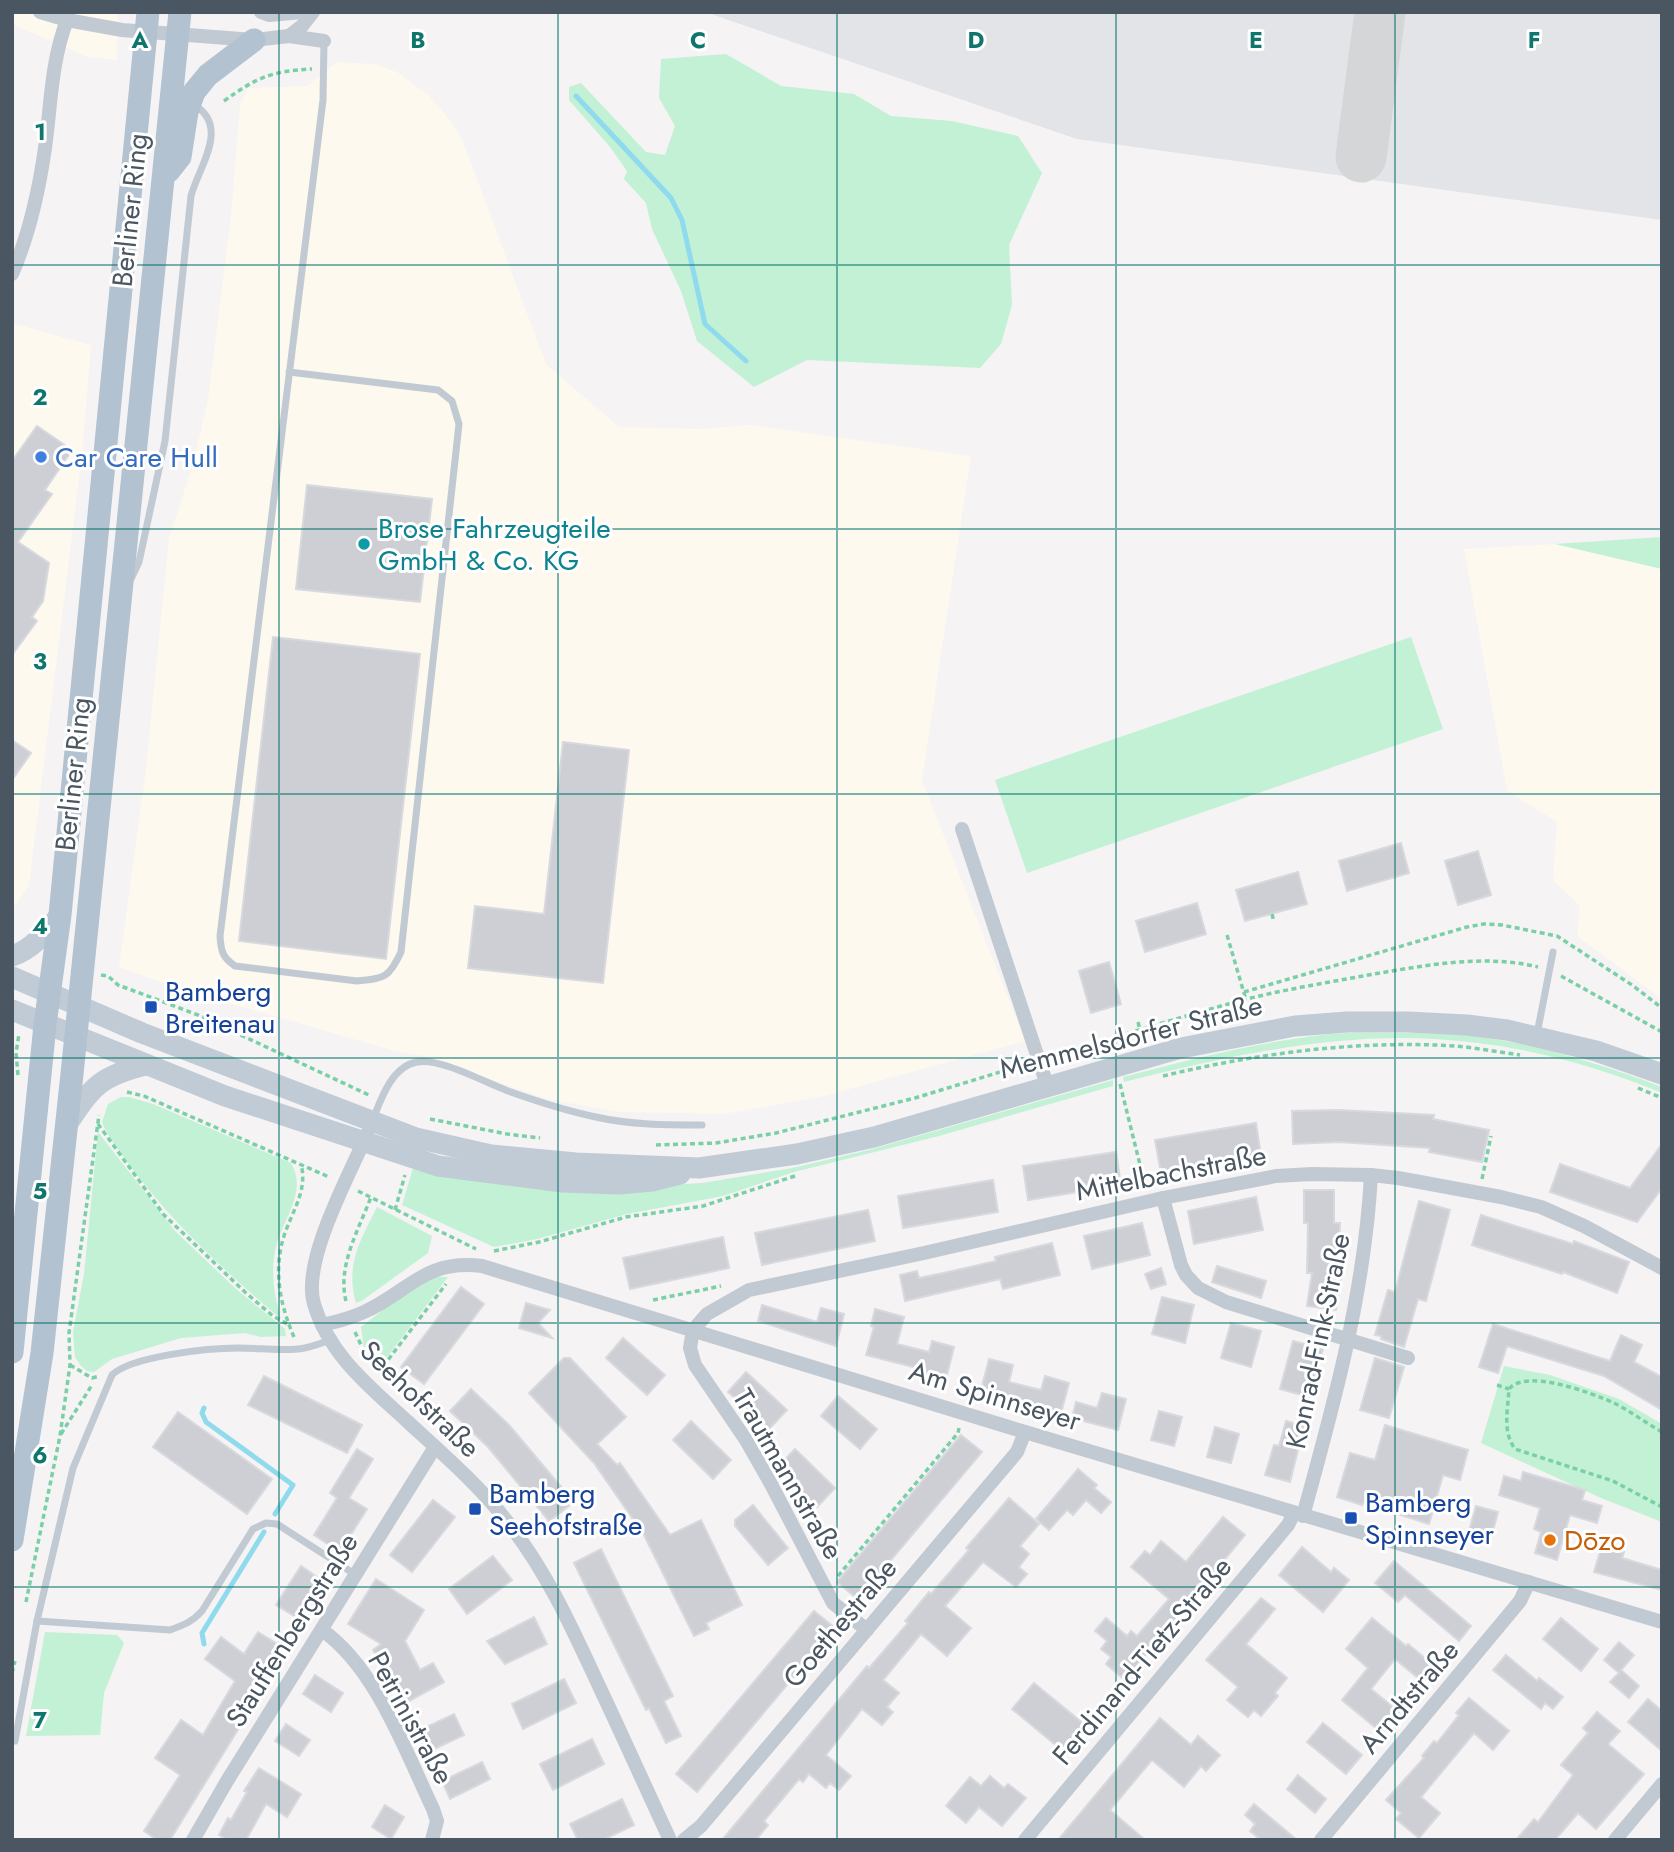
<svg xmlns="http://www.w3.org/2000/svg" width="1674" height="1852" font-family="Jost,sans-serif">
<rect width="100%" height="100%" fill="#f5f3f3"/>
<!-- commercial -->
<g fill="#fdf9ef">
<path d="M12 12H118L117 60 88 57 12 24Z"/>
<path d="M336 62 373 64 397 72 427 94 450 120 462 139 546 364 619 427 702 429 749 425 971 456 922 780 1025 1041 820 1097 724 1114 619 1112 547 1099 423 1056 395 1051 180 989 119 967 146 769 169 538 193 464 208 400 231 215 240 105 248 88 308 86Z"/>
<path d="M12 323 91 345 82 455 29 886 12 910Z"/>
<path d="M1555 544 1662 569V999L1577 936 1580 906 1553 880 1557 822 1507 791 1464 549Z"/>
</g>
<!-- airport -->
<path fill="#e2e4e7" d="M705 12H1662V220L1077 139Z"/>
<!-- green -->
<g fill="#c3f1d5">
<path d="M726 54 781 86 854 94 891 116 952 121 1018 136 1042 173 1009 245 1012 305 1001 344 980 368 807 360 754 387 697 341 681 291 652 229 646 203 624 179 627 171 610 147 569 100V87L581 83 646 152 665 155 675 126 659 98 661 59Z"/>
<path d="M1662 537V569L1555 544Z"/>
<path d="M1411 637 1443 729 1027 873 995 780Z"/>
<path d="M1400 1033C1418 1033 1436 1033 1454 1034 1525 1040 1596 1062 1662 1087V1093C1590 1063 1512 1043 1434 1039 1332 1033 1223 1057 1124 1082L1123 1077C1191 1059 1259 1042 1330 1034 1353 1032 1377 1033 1400 1033Z"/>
<path d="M1113 1080V1086L939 1136 794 1172 723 1196 627 1214 537 1239 494 1247 402 1205 413 1168 604 1189 702 1183 792 1168 869 1150Z"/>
<path d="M121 1097H129L153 1104 291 1163C308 1191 283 1219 276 1247 270 1272 274 1295 281 1319 226 1272 174 1225 131 1167 121 1153 108 1138 102 1122L108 1104Z"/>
<path d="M98 1132 175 1231 236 1289 285 1329 286 1336 261 1337 245 1333 181 1338 112 1359 94 1372 87 1371 81 1366 75 1357 73 1332 84 1274Z"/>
<path d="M377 1207 432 1236 428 1253 363 1300 356 1303C345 1265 360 1241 377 1207Z"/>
<path d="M436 1277H448L381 1365 364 1348 361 1327 406 1292Z"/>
<path d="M1504 1366 1550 1375 1619 1399 1662 1424V1522L1601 1498 1481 1443Z"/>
<path d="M45 1632 117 1635 124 1643 104 1693 100 1735 26 1736Z"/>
</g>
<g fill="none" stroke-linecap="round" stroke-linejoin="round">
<!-- stream -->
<g stroke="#90daee" stroke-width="5">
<path d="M576 96 671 198 682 220 705 324 746 361"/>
<path d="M204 1408 202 1413 206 1422 293 1485 275 1514"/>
<path d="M204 1644 202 1633 264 1532"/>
</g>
<!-- taxiway -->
<path stroke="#d5d6d8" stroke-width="51" d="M1361 157 1380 12"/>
</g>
<!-- building -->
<g fill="#cdcfd5" stroke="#d7d9de" stroke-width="2">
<path d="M37 426 72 450 45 490 52 494 18 542 49 563 43 601 32 617 37 621 12 655V461Z"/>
<path d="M307 485 432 499 420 602 296 589Z"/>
<path d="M273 637 420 654 386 959 239 941Z"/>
<path d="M12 740 31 753 12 780Z"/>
<path d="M563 742 629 750 603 983 468 968 475 906 544 914Z"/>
<path d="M1401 843 1409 873 1347 891 1339 861Z"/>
<path d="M1478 851 1491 895 1458 905 1445 861Z"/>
<path d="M1298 872 1307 904 1245 921 1236 890Z"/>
<path d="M1197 903 1206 934 1145 952 1136 921Z"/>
<path d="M1109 962 1121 1004 1091 1013 1079 971Z"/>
<path d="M1338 1110 1434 1115 1433 1119 1489 1130 1482 1162 1429 1152 1430 1148 1339 1142 1293 1144 1292 1111Z"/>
<path d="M1256 1123 1261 1156 1161 1173 1155 1140Z"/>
<path d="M1662 1144V1188L1637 1222 1550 1192 1560 1164 1630 1188Z"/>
<path d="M1116 1152 1121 1185 1028 1200 1023 1166Z"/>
<path d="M993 1180 998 1212 903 1228 898 1196Z"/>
<path d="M1304 1190H1334V1223H1340L1338 1277 1341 1278 1336 1310 1307 1306 1312 1273H1307L1308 1223H1304Z"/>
<path d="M1256 1197 1263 1230 1194 1244 1188 1211Z"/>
<path d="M1419 1201 1450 1210 1426 1301 1418 1299 1404 1347 1381 1339V1336L1375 1335 1388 1290 1395 1292Z"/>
<path d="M868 1210 875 1241 762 1265 755 1233Z"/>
<path d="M1481 1215 1573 1244 1574 1241 1629 1262 1617 1293 1563 1272 1562 1274 1472 1245Z"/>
<path d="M1142 1223 1150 1255 1092 1269 1084 1236Z"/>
<path d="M723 1237 729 1268 630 1289 623 1258Z"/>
<path d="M1052 1243 1060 1275 1003 1289 1000 1279 905 1301 900 1275 917 1271 919 1278 948 1272 996 1261 995 1257Z"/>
<path d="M1217 1266 1266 1281 1261 1298 1212 1282Z"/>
<path d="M1161 1268 1166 1284 1151 1289 1145 1274Z"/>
<path d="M461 1287 484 1304 424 1384 401 1367Z"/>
<path d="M1162 1297 1194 1305 1185 1343 1152 1334Z"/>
<path d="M526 1303 550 1310 538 1323 552 1338 519 1328Z"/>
<path d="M762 1305 817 1322 821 1308 844 1314 836 1346 758 1321Z"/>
<path d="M875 1309 904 1317 897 1344 929 1352 932 1341 954 1347 946 1379 924 1373 925 1370 866 1355 874 1327 871 1326Z"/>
<path d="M1231 1323 1261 1331 1251 1367 1221 1358Z"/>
<path d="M1493 1324 1610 1361 1621 1335 1642 1345 1634 1362 1662 1377V1410L1604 1376 1507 1346 1498 1373 1479 1367Z"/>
<path d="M623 1338 665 1375 647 1395 606 1358Z"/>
<path d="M1293 1341 1323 1349 1309 1397 1280 1389Z"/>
<path d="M564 1358H570L626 1417 597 1444 617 1465 620 1463 670 1535 701 1520 742 1605 706 1623 709 1629 694 1636 644 1535 594 1463 529 1393Z"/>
<path d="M1375 1358 1404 1367 1389 1418 1360 1410Z"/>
<path d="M989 1359 1013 1365 1009 1382 1041 1390 1045 1376 1069 1383 1061 1413 981 1390Z"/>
<path d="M746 1372 787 1410 769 1429 728 1392Z"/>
<path d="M264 1376 362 1425 347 1453 248 1405Z"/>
<path d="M471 1389 509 1425 574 1502 549 1521 488 1447 450 1411Z"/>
<path d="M1102 1393 1126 1399 1118 1430 1072 1418 1076 1402 1097 1408Z"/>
<path d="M838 1396 877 1429 860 1449 821 1416Z"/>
<path d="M1159 1411 1182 1417 1174 1446 1151 1440Z"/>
<path d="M178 1412 272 1479 247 1514 153 1447Z"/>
<path d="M691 1421 731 1460 713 1479 673 1440Z"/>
<path d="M1286 1421 1304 1426 1290 1482 1265 1475 1274 1445 1279 1446Z"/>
<path d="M1385 1425 1468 1450 1460 1480 1443 1475 1429 1524 1363 1503 1362 1505 1337 1497 1350 1453 1375 1460Z"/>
<path d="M1215 1427 1239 1434 1231 1463 1207 1457Z"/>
<path d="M961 1435 982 1452 858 1599 837 1582Z"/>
<path d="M357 1449 373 1459 349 1498 367 1509 340 1552 314 1535 337 1498 330 1493Z"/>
<path d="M795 1449 835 1488 817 1507 777 1468Z"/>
<path d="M1078 1469 1097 1485 1094 1488 1111 1502 1101 1513 1086 1500 1073 1515 1067 1510 1049 1530 1036 1519Z"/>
<path d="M1523 1472 1585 1490 1582 1500 1602 1506 1597 1523 1570 1515 1557 1560 1535 1553 1541 1532 1534 1529 1540 1508 1499 1495 1504 1476 1521 1481Z"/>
<path d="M1009 1498 1039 1524 1020 1546 1029 1554 1019 1567 1027 1574 1016 1587 983 1562 945 1606 971 1628 947 1656 921 1634 883 1680 899 1693 887 1707 893 1712 882 1725 862 1709 826 1755 851 1776 839 1790 830 1783 826 1788 809 1774 803 1782 799 1779 764 1821 768 1825 756 1840H722L867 1666 869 1668 908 1623 905 1621 929 1592 931 1594 969 1550 966 1548Z"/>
<path d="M433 1500 455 1517 412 1572 390 1555Z"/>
<path d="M753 1505 788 1548 768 1565 735 1526V1520Z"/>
<path d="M1476 1506 1498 1512 1490 1542 1468 1535Z"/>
<path d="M1223 1517 1245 1535 1125 1680 1106 1664 1111 1657 1101 1649 1107 1641 1095 1631 1106 1618 1127 1636 1131 1631 1137 1636 1169 1599 1131 1567 1145 1551 1150 1555 1161 1541 1186 1562Z"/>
<path d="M1602 1545 1624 1552 1622 1558 1662 1570V1590L1594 1572Z"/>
<path d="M1302 1547 1331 1572 1334 1568 1349 1580 1323 1612 1279 1575Z"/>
<path d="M601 1549 673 1696 664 1701 681 1736 666 1743 649 1708 646 1710 574 1563Z"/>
<path d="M493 1556 512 1580 467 1614 449 1589Z"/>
<path d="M1394 1561 1471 1626 1459 1641 1405 1595 1398 1602 1375 1583Z"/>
<path d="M301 1566 323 1581 299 1619 276 1605Z"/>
<path d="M376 1579 424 1610 405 1641 420 1670 433 1663 444 1682 404 1704 373 1650 381 1644 348 1624Z"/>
<path d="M1261 1598 1275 1609 1246 1644 1287 1678 1275 1693 1278 1696 1261 1716 1254 1710 1248 1717 1227 1700 1238 1687 1206 1660Z"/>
<path d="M814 1611 835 1628 697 1792 676 1774Z"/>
<path d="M534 1617 547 1644 505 1664 487 1641Z"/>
<path d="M1372 1618 1406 1646 1408 1644 1436 1667 1423 1682 1395 1659 1371 1689 1399 1712 1382 1733 1342 1700 1368 1668 1346 1649Z"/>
<path d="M1561 1618 1598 1649 1581 1671 1543 1639Z"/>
<path d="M258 1632 287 1650 170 1840H157L144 1831 180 1775 155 1758 181 1720 203 1735 235 1681 205 1659 221 1637 244 1654Z"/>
<path d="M1619 1642 1634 1655 1621 1670 1639 1686 1629 1698 1610 1682 1619 1673 1604 1660Z"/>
<path d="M1506 1655 1537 1681 1539 1678 1563 1697 1553 1709 1545 1703 1541 1709 1493 1670Z"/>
<path d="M315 1675 343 1693 331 1712 303 1694Z"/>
<path d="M564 1679 576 1703 523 1729 512 1704Z"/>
<path d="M1034 1683 1085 1725 1063 1751 1012 1709Z"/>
<path d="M1469 1698 1509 1731 1493 1750 1474 1733 1421 1797 1440 1813 1419 1838 1396 1819 1401 1813 1386 1800 1424 1758 1422 1756 1434 1741 1437 1743 1459 1715 1456 1713Z"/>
<path d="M1648 1699 1662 1711V1751L1628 1722Z"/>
<path d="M1597 1712 1620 1731 1608 1744 1644 1774 1596 1829 1578 1813 1555 1840H1516L1534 1819 1538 1822 1573 1775 1561 1765 1588 1733 1583 1728Z"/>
<path d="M454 1714 464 1735 426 1753 416 1732Z"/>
<path d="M1160 1718 1191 1745 1198 1736 1220 1755 1206 1771 1201 1766 1184 1787 1152 1760 1110 1810 1145 1840H1058Z"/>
<path d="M1323 1723 1362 1755 1346 1774 1307 1742Z"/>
<path d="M286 1724 310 1740 299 1756 275 1741Z"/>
<path d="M592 1739 604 1764 553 1790 540 1764Z"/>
<path d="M482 1762 490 1779 450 1799 442 1781Z"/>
<path d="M259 1768 301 1794 287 1817 266 1804 246 1840H228L219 1835 228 1818 231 1820 247 1792 244 1791Z"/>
<path d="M1298 1775 1326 1799 1315 1813 1287 1789Z"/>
<path d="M990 1776 1004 1788 1008 1784 1026 1798 1002 1826 979 1807 966 1823 946 1806 970 1777 981 1786Z"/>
<path d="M622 1799 634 1825 603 1840H578L570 1824Z"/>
<path d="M1254 1804 1297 1840H1261L1250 1831 1255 1824 1245 1815Z"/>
<path d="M385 1805 404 1817 391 1839 372 1827Z"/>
</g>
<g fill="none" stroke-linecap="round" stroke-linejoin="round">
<!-- path -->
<g stroke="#7ad0a6" stroke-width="3.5" stroke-dasharray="5 3.5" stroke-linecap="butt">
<path d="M224 101C257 77 272 71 312 69"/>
<path d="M1272 914 1274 922"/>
<path d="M1227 935 1246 1000"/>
<path d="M101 975 108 976 118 985 198 1015 371 1096"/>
<path d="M1561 976 1662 1032"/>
<path d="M1244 992 1467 927 1484 924 1502 925 1557 936 1632 985 1662 1008"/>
<path d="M1138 1022 1140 1030"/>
<path d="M1054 1055C1117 1037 1180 1017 1243 1000 1286 989 1331 982 1374 974 1428 965 1484 954 1538 967"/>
<path d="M18 1075 16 1053 19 1034"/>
<path d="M1163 1076C1259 1053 1357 1040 1456 1046 1477 1048 1499 1052 1520 1055"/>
<path d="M1120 1084 1145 1185"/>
<path d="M1638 1088 1662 1098"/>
<path d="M127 1092 144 1096 329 1177"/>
<path d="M430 1119 507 1134 540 1138"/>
<path d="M98 1124 164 1215 246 1293 273 1316 289 1325"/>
<path d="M656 1145 716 1143 776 1133 915 1098 1023 1065"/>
<path d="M1482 1179 1491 1136"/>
<path d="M358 1191 476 1249"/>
<path d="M395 1210 405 1175"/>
<path d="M494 1251 539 1242 626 1217 703 1206 798 1175"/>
<path d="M653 1300 721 1286"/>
<path d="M346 1301C337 1266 359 1229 371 1197"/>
<path d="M355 1332 368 1360"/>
<path d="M294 1337C280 1305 273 1270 284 1236 292 1211 308 1191 301 1164"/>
<path d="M70 1365 92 1378 100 1376"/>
<path d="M378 1373 446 1284"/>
<path d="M1497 1385 1509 1389"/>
<path d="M1662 1432C1646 1423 1630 1411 1614 1403 1592 1393 1526 1368 1509 1389 1508 1410 1502 1431 1515 1449L1613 1481 1662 1507"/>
<path d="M61 1434 92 1385"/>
<path d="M838 1576 958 1433 959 1428"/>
<path d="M26 1602 60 1436 70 1365 69 1333 99 1115"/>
<path d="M12 1673 15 1661"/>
</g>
<!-- service -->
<g stroke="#c1cad2" stroke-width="7">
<path d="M289 372 438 390 452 401 459 424 401 952C389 978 385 978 357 981L235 966C222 957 221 951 220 936L323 100 324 41"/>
<path d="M131 579 139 562 165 441 191 196C199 166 231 126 193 104"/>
<path d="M1537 1034 1553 952"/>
<path d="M373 1119C381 1099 392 1066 417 1062 441 1058 484 1082 508 1091 536 1101 567 1111 596 1117 630 1125 667 1125 702 1125"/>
<path d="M37 1621 170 1630C184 1625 192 1622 202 1611L253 1529 266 1523 277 1524 356 1575"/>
<path d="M15 1741 37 1621 73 1468 112 1375C131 1356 210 1348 238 1348 258 1348 278 1351 298 1349 309 1348 319 1344 330 1340"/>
</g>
<!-- minor -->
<g stroke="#c1cad2" stroke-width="14">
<path d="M40 12 67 20 122 30 254 40 289 36 324 41"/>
<path d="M261 12 269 15 303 12"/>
<path d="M289 36 302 26 313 12"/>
<path d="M12 274C29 235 39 190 45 148 51 105 51 62 67 20"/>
<path d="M962 829 1047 1085"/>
<path d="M367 1134C350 1174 301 1262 314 1304 329 1355 370 1387 408 1422 443 1454 480 1486 509 1524 547 1572 573 1630 599 1686 623 1737 646 1788 670 1840"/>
<path d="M1163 1198 1181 1265 1186 1275 1198 1288 1226 1302 1408 1358"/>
<path d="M322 1325C336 1322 351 1318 364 1312 409 1292 424 1259 482 1266L1025 1432 1662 1622"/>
<path d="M1303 1516C1334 1404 1365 1291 1371 1175"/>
<path d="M322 1630C376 1668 405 1750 433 1809L437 1821 432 1840"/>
<path d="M867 1630 833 1603 772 1486 746 1440 695 1365 690 1348 693 1330 707 1314 749 1290 924 1253 1163 1198 1276 1176 1312 1174 1371 1175 1398 1178 1501 1197 1541 1207 1584 1226 1662 1268"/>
<path d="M193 1840 227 1781 435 1447"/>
<path d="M684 1840 701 1826 1017 1452 1025 1432"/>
<path d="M1025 1840 1288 1525 1294 1513"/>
<path d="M1321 1840 1520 1601 1529 1582"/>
<path d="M1615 1840 1662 1784"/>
</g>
<!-- secondary -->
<g stroke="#c1cbd6" stroke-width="21">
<path d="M12 956C33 949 46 932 60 915"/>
<path d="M12 977 142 1033 416 1138 491 1155 576 1163 699 1168 797 1154 874 1137 1181 1048 1295 1026 1347 1022H1408L1467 1025 1507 1030 1596 1051 1662 1074"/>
<path d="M12 1010 225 1096 438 1166 562 1182 619 1184 652 1181 680 1174"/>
<path d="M66 1126C92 1087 99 1076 146 1065"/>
</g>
<!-- primary -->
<g stroke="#b3c2d1" stroke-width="23">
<path d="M169 171 180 157 187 112 194 92 208 75 254 40"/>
<path d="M12 1352 45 1025 60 915 148 12"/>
<path d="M12 1540 42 1353 72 1074 180 12"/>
</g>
</g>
<!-- grid -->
<path fill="none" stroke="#0f766e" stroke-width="2" stroke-opacity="0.55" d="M279 12V1840M558 12V1840M837 12V1840M1116 12V1840M1395 12V1840M12 265H1662M12 529H1662M12 794H1662M12 1058H1662M12 1323H1662M12 1587H1662"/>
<!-- markers -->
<circle fill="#3f7fe0" stroke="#fff" stroke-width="2.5" cx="41" cy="457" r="7"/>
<circle fill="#0f9aa8" stroke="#fff" stroke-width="2.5" cx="364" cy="544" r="7"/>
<g fill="#1a4fb4" stroke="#fff" stroke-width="2.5">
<rect x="144" y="1000" width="14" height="14" rx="3.5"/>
<rect x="468" y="1502" width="14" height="14" rx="3.5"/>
<rect x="1344" y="1511" width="14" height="14" rx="3.5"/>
</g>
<circle fill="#e8710a" stroke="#fff" stroke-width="2.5" cx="1550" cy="1540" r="7"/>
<g text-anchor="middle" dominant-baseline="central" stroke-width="6" stroke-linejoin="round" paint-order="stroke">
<!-- street labels -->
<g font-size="28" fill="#4a5661" stroke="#fff">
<text transform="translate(130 210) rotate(-84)">Berliner Ring</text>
<text transform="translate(73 774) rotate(-84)">Berliner Ring</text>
<text transform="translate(1131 1037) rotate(-14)">Memmelsdorfer Straße</text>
<text transform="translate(1171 1173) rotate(-11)">Mittelbachstraße</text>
<text transform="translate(1318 1341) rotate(-78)">Konrad-Fink-Straße</text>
<text transform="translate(995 1396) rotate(17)">Am Spinnseyer</text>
<text transform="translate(420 1399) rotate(44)">Seehofstraße</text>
<text transform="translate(788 1474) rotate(60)">Trautmannstraße</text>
<text transform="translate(840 1623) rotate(-50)">Goethestraße</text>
<text transform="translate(292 1630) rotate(-58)">Stauffenbergstraße</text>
<text transform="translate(1142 1661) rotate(-50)">Ferdinand-Tietz-Straße</text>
<text transform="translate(1409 1697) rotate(-50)">Arndtstraße</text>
<text transform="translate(411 1718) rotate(61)">Petrinistraße</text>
</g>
<!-- shop labels -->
<g font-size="28" fill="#366cbe" stroke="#fff" text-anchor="start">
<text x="55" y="457">Car Care Hull</text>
</g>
<!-- culture labels -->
<g font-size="28" fill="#0d838f" stroke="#fff" text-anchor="start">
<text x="378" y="528">Brose Fahrzeugteile<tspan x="378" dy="32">GmbH &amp; Co. KG</tspan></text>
</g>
<!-- transit labels -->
<g font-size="28" fill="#164399" stroke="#fff" text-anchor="start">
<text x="165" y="991">Bamberg<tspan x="165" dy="32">Breitenau</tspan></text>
<text x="489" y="1493">Bamberg<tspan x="489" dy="32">Seehofstraße</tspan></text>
<text x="1365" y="1502">Bamberg<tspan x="1365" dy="32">Spinnseyer</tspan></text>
</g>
<!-- food labels -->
<g font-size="28" fill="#c56008" stroke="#fff" text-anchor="start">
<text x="1564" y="1540">Dōzo</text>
</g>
</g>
<g font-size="23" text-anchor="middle" font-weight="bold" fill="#0f766e" stroke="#fff" stroke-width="6" stroke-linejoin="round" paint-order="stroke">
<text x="140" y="48">A</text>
<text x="418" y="48">B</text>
<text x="698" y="48">C</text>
<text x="976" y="48">D</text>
<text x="1256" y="48">E</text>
<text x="1534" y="48">F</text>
<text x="40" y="140">1</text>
<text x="40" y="405">2</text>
<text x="40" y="669">3</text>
<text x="40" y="934">4</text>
<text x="40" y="1199">5</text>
<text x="40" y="1463">6</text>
<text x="40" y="1728">7</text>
</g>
<!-- border -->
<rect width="1674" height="1852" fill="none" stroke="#4a5661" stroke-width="28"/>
</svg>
